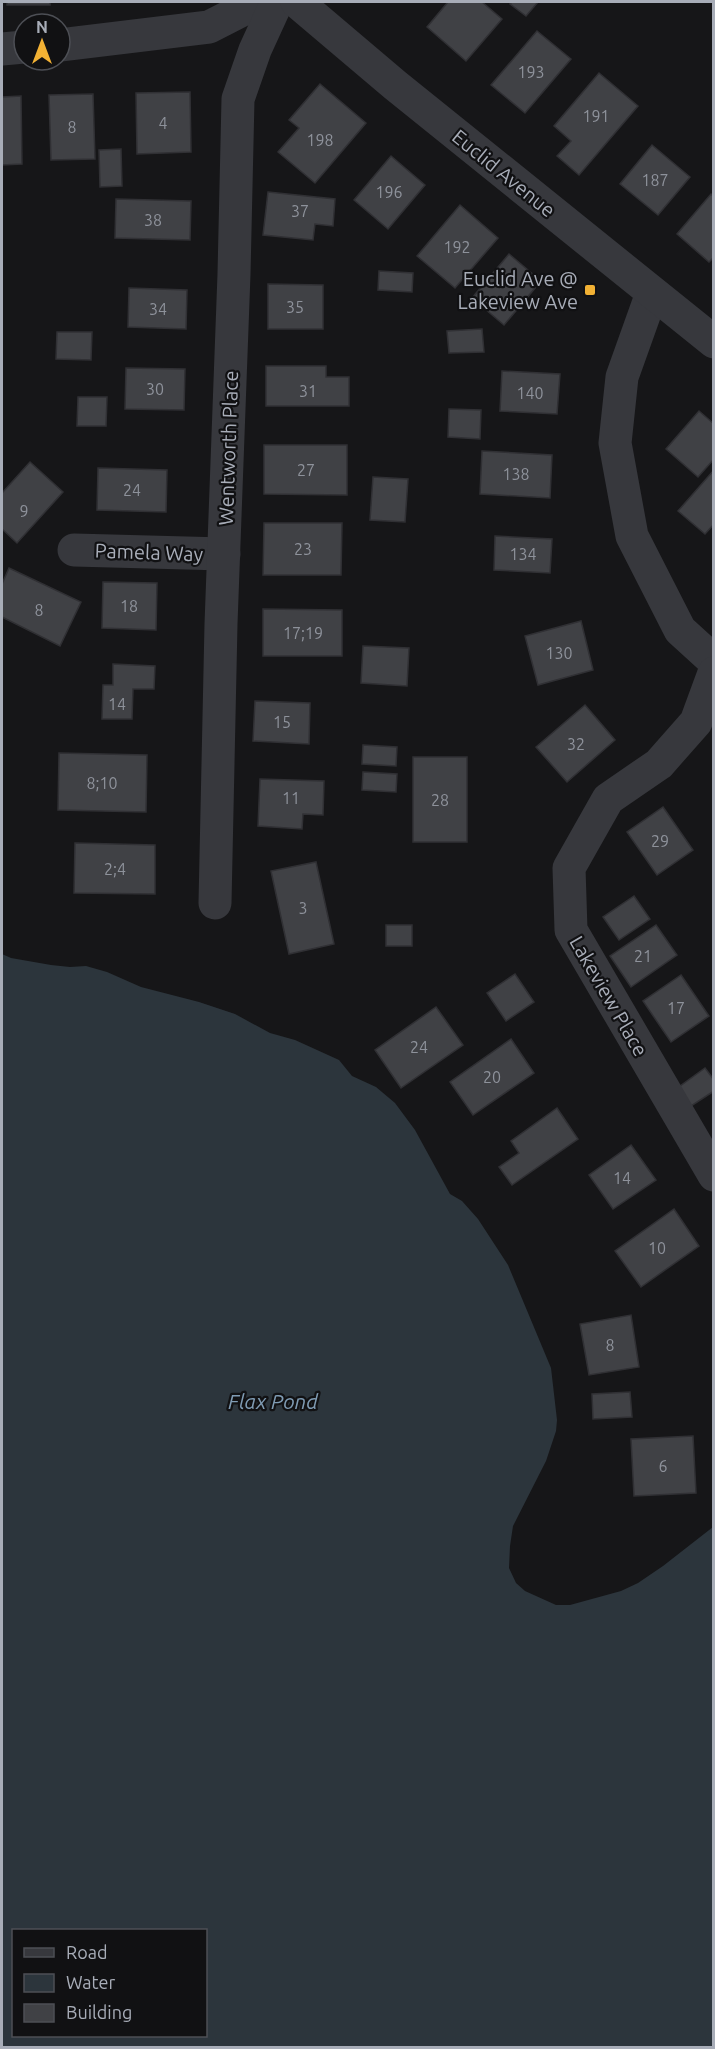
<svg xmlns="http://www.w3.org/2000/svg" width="715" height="2049" font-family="Ubuntu,sans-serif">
<rect width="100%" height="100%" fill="#161618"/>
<!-- water -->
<path fill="#2c353c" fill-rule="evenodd" d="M2 954 11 958 51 965 70 967 86 966 107 972 141 987 199 1002 235 1014 270 1033 295 1040 339 1060 352 1076 376 1087 395 1103 415 1130 450 1194 462 1201 478 1219 508 1265 551 1368 557 1420 556 1431 546 1461 513 1526 510 1546 509 1568 516 1583 525 1591 556 1605H570L621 1591 638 1583 663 1566 713 1527V2047H2ZM14 1930H206V2036H14Z"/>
<!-- building -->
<g fill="#404145" stroke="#303034" stroke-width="1.5">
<rect x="7" y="2" width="43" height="3"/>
<path d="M448 2H482L502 19 466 61 427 27Z"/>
<path d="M512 2H538L526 16 510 4Z"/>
<path d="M537 31 571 59 525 113 491 85Z"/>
<path d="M599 73 638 106 579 175 557 156 571 141 554 126Z"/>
<path d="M320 84 366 123 315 183 278 152 299 128 289 120Z"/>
<path d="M190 92 191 152 137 154 136 93Z"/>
<path d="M93 94 95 159 51 160 49 95Z"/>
<path d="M21 96 22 164 2 165V97Z"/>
<path d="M652 145 690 177 658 215 620 184Z"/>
<path d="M121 149 122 186 100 187 99 150Z"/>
<path d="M391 156 425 185 388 229 354 200Z"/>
<path d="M268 192 335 199 333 226 315 224 313 240 263 235Z"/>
<path d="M711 194 714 197V257L709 262 677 234Z"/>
<path d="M116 199 191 201 190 240 115 238Z"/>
<path d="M460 205 498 238 455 288 417 256Z"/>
<path d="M509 254 541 281 504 325 472 298Z"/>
<path d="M379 271 413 273 412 292 378 290Z"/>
<path d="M268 284 323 285V329H268Z"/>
<path d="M129 288 187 290 186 329 128 327Z"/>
<path d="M482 329 484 352 449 353 447 331Z"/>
<path d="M57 332H92L91 360 56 359Z"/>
<path d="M266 366H326V377H349V406H266Z"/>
<path d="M126 368 185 369 184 410 125 409Z"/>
<path d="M502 371 560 374 557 414 500 411Z"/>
<path d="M78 397H107L106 426H77Z"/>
<path d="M449 409 481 410 480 439 448 437Z"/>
<path d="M699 411 714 424V459L698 477 666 449Z"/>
<path d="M264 445H347V495L264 494Z"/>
<path d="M482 451 552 455 550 498 480 494Z"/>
<path d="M30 462 63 492 17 543 2 529V493Z"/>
<path d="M98 468 167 470 166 512 97 510Z"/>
<path d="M714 470V524L705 534 678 511Z"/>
<path d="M373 477 408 479 405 522 370 520Z"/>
<path d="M264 523H342L341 575H263Z"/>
<path d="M495 536 552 539 550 573 494 570Z"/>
<path d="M9 568 81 602 60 646 2 617V584Z"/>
<path d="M103 582 157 583 156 630 102 628Z"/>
<path d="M263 609 342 610V656H263Z"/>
<path d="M581 621 593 670 538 685 525 636Z"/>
<path d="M363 646 409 648 407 686 361 683Z"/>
<path d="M113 664 155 666 154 689H133L132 719H102L103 685H113Z"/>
<path d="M255 701 310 703 309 744 253 741Z"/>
<path d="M585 705 615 740 567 782 536 747Z"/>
<path d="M363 745 397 747 396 766 362 764Z"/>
<path d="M59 753 147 755 146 812 58 810Z"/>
<rect x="413" y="757" width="54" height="85"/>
<path d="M363 772 397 774 396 792 362 790Z"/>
<path d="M260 779 324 781 323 815 303 814 302 829 258 826Z"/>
<path d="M663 807 693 850 657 875 627 832Z"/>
<path d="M75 843 155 845V894L74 893Z"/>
<path d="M316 862 334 944 289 954 271 871Z"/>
<path d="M634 896 650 919 619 940 603 917Z"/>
<rect x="386" y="925" width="26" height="21"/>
<path d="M656 925 677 955 631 987 610 956Z"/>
<path d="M515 974 534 1002 506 1021 487 993Z"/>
<path d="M681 975 709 1016 671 1042 643 1001Z"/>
<path d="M436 1007 463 1045 401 1088 375 1050Z"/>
<path d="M511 1039 534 1073 473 1115 450 1082Z"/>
<path d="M705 1068 714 1080V1091L688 1108 676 1089Z"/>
<path d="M557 1108 578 1139 512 1185 499 1167 519 1153 511 1141Z"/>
<path d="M631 1145 656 1180 613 1209 589 1175Z"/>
<path d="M674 1209 699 1246 641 1287 615 1251Z"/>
<path d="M631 1315 639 1367 589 1375 580 1324Z"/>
<path d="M630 1392 632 1417 593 1419 592 1394Z"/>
<path d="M693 1436 696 1493 634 1496 631 1439Z"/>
</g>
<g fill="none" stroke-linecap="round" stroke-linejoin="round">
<!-- minor -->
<g stroke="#37383d" stroke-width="33">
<path d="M60 45 209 27 258 2"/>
<path d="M2 49 24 47"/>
<path d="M652 293 622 377 615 443 632 536 680 630 714 661"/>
<path d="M74 550 224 554"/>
<path d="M714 673 696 722 659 764 608 799 569 868 571 930 714 1175"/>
<path d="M215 903 221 624 234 274 238 99 255 50 277 2"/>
</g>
<!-- tertiary -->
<path stroke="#37383d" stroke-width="33" d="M297 2 395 85 714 342"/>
</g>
<!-- markers -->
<rect fill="#f2b134" stroke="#111113" stroke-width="2" x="584" y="284" width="12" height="12" rx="3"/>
<g text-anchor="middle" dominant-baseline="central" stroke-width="4.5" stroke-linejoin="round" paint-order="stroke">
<!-- number labels -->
<g font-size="16" fill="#8e929b">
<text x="531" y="72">193</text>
<text x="596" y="116">191</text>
<text x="163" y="123">4</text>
<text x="72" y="127">8</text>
<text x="320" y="140">198</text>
<text x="655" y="180">187</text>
<text x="389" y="192">196</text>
<text x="300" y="211">37</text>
<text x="153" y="220">38</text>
<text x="457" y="247">192</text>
<text x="295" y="307">35</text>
<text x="158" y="309">34</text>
<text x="155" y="389">30</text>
<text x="308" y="391">31</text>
<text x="530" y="393">140</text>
<text x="306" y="470">27</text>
<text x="516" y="474">138</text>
<text x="132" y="490">24</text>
<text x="24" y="511">9</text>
<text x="303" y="549">23</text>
<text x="523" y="554">134</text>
<text x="129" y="606">18</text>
<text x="39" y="610">8</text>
<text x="303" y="633">17;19</text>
<text x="559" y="653">130</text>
<text x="117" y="704">14</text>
<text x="282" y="722">15</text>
<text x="576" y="744">32</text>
<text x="102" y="783">8;10</text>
<text x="291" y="798">11</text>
<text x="440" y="800">28</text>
<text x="660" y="841">29</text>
<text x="115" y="869">2;4</text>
<text x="303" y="908">3</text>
<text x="643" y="956">21</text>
<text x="676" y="1008">17</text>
<text x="419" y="1047">24</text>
<text x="492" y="1077">20</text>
<text x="622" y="1178">14</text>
<text x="657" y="1248">10</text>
<text x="610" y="1345">8</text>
<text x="663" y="1466">6</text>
</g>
<!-- street labels -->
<g font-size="20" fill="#a8adb8" stroke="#111113">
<text transform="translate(504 173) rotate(39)">Euclid Avenue</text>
<text transform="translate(228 448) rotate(-88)">Wentworth Place</text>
<text transform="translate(149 552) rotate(2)">Pamela Way</text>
<text transform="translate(609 996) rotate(60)">Lakeview Place</text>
</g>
<!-- poi labels -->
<g font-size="20" fill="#a8adb8" stroke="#111113" text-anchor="end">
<text x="578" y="278">Euclid Ave @<tspan x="578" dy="23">Lakeview Ave</tspan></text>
</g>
<!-- water labels -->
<g font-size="21" font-style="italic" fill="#7f9bb3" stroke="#111113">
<text x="273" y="1401">Flax Pond</text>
</g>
</g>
<!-- border -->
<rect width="715" height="2049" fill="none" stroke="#a8adb8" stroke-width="6"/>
<!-- legend -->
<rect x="12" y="1929" width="195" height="108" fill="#111113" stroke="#4d4f55" stroke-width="1.5"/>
<rect x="24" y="1948" width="30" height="9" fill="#37383d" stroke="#4d4f55" stroke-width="1.5"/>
<text x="66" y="1959" font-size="18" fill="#a8adb8">Road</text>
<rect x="24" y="1974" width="30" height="18" fill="#2c353c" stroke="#4d4f55" stroke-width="1.5"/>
<text x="66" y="1989" font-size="18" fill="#a8adb8">Water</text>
<rect x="24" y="2004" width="30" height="18" fill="#404145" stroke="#4d4f55" stroke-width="1.5"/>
<text x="66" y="2019" font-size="18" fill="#a8adb8">Building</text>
<!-- north arrow -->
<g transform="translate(42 42)"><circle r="28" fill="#111113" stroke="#4d4f55" stroke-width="1.5"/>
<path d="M0-4.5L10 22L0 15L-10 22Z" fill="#f2b134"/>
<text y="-9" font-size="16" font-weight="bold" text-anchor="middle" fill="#a8adb8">N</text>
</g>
</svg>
